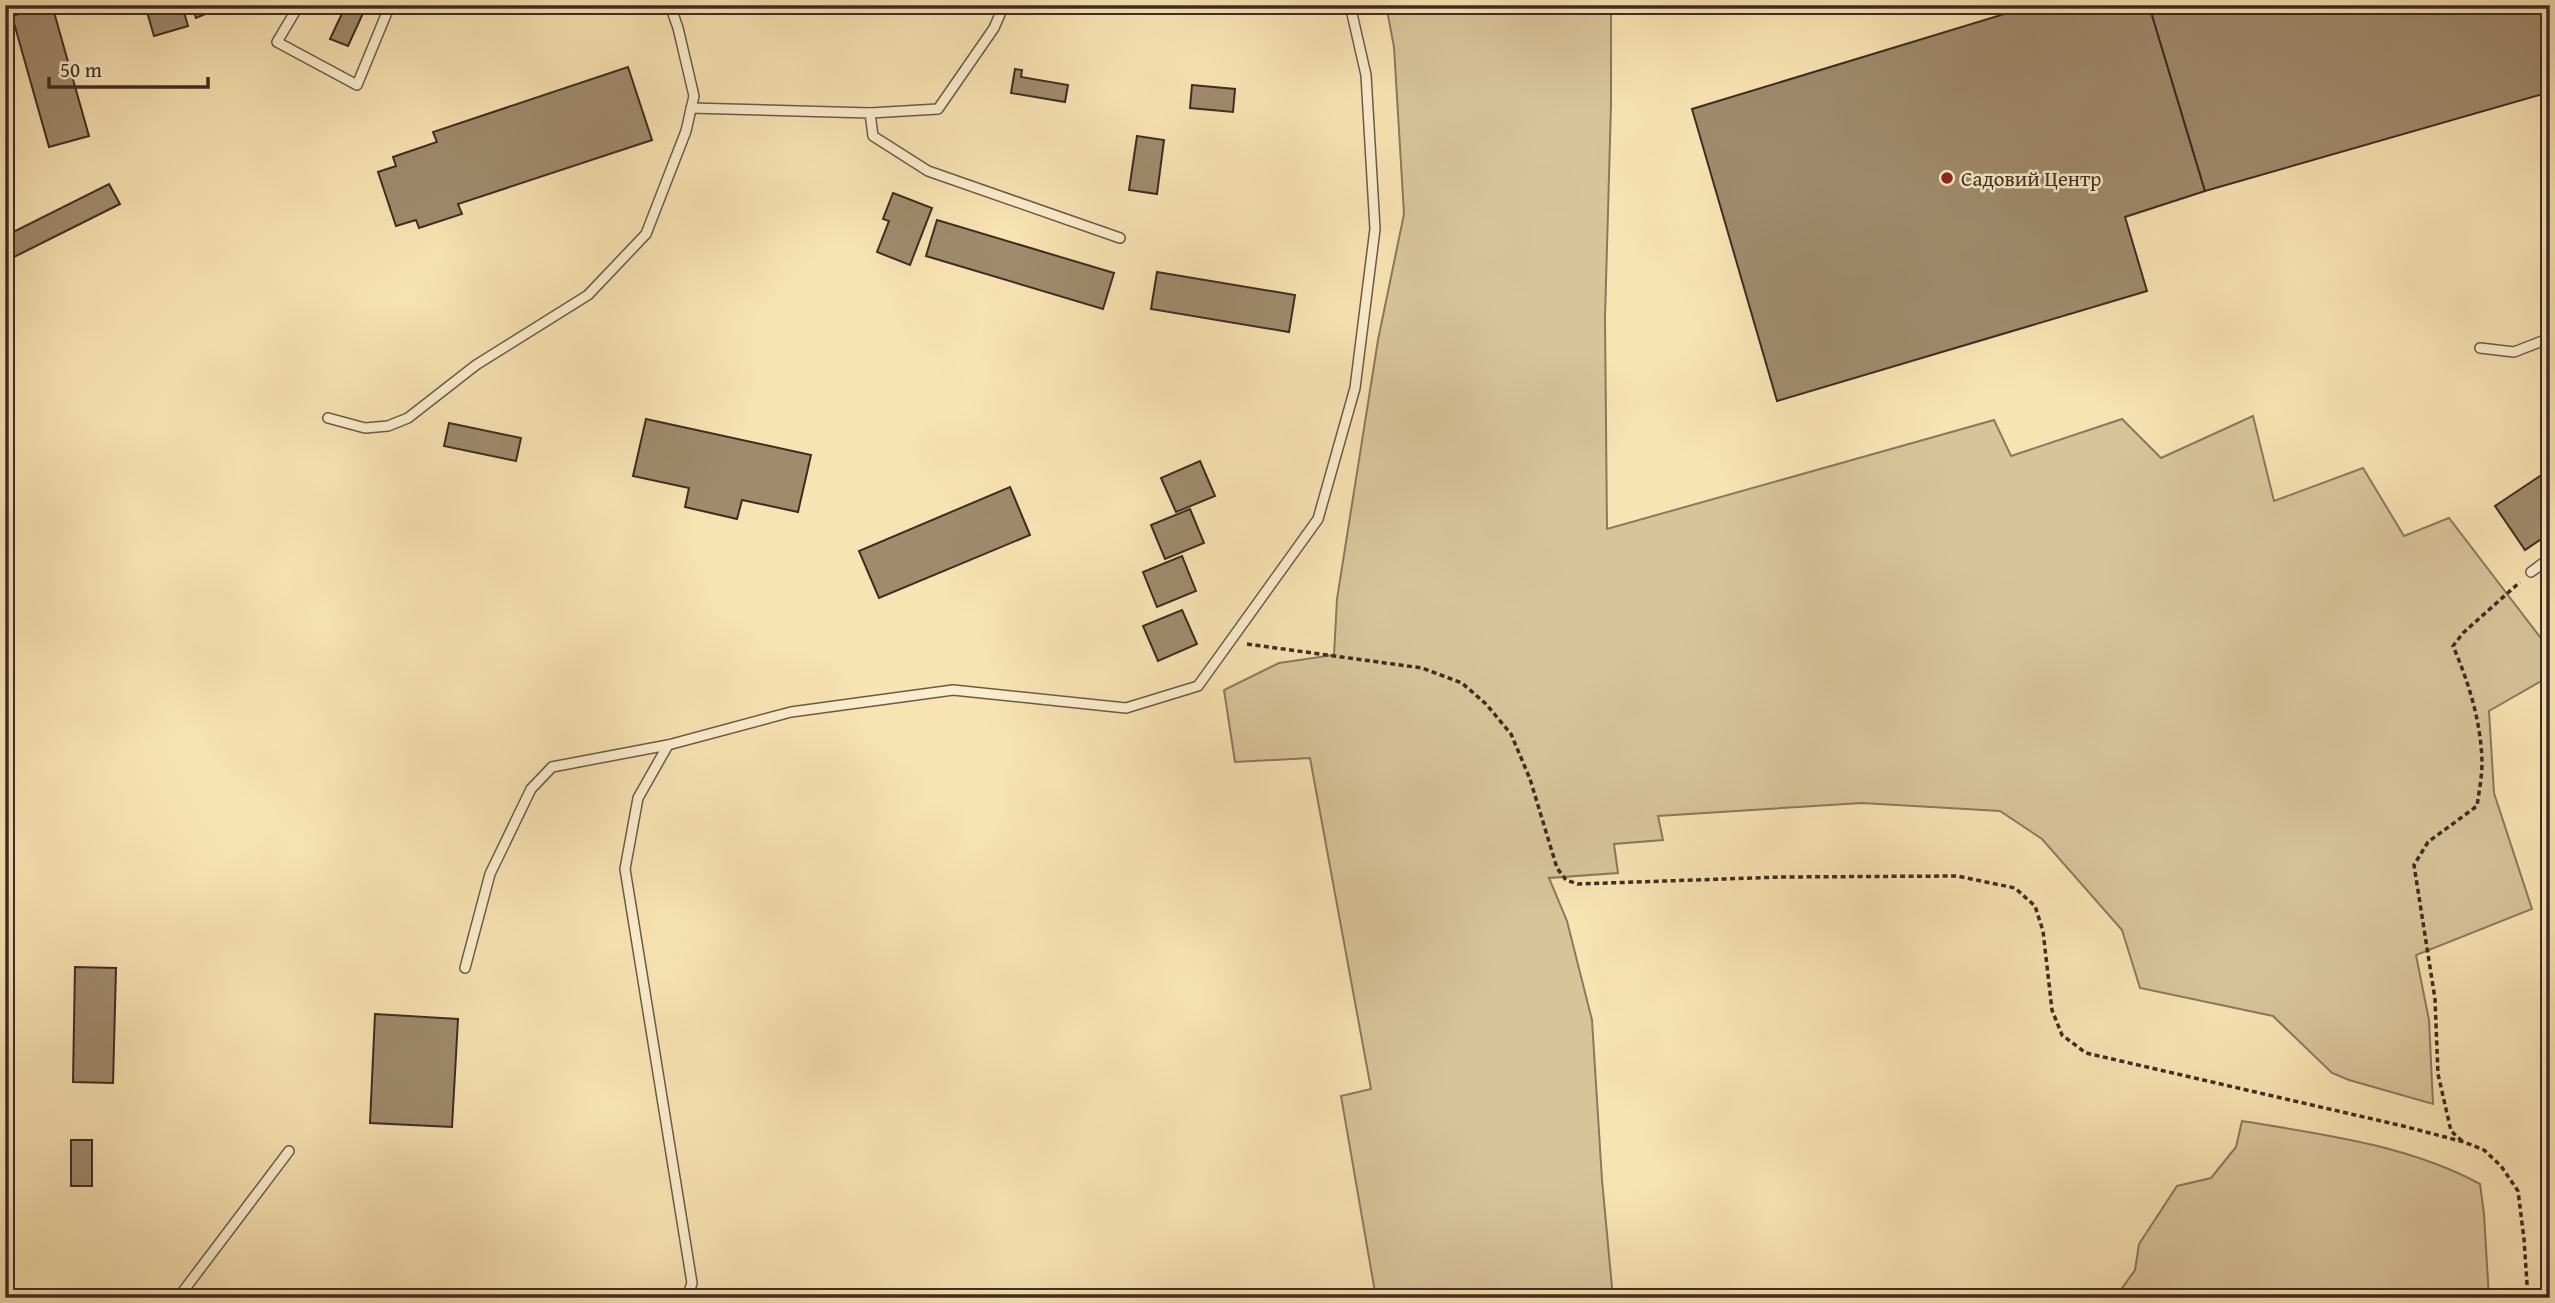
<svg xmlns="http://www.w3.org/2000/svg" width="2555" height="1303" font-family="'Gentium Book Plus',serif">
<rect width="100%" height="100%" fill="#f8e3b2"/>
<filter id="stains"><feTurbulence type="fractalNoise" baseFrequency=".00286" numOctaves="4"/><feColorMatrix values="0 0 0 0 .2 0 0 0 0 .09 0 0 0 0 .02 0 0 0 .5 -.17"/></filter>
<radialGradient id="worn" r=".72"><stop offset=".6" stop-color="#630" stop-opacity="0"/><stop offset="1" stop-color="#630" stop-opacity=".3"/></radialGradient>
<!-- green -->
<g fill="#d9c49a" stroke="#8c785e" stroke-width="2">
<path d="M1386 5H1611V105L1605 318 1607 529 1994 420 2011 456 2122 419 2161 458 2253 416 2274 501 2363 468 2404 536 2449 518 2550 650V676L2489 711 2494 793 2532 909 2416 955 2429 1020 2433 1104 2349 1080 2332 1073 2273 1016 2140 988 2122 930 2042 839 2000 811 1862 803 1658 816 1663 840 1614 844 1618 873 1549 878 1567 921 1592 1020 1602 1180 1613 1298H1376L1341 1096 1371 1089 1310 758 1235 762 1224 690 1279 663 1334 655 1337 599 1378 340 1404 214 1394 47Z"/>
<path d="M2242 1121C2321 1134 2408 1145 2480 1184L2484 1214 2489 1298H2115L2135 1270 2139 1244 2177 1186 2211 1178 2236 1147Z"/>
</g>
<!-- building -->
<g fill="#a08b6d" stroke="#402b22" stroke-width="2">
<path d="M52 5 89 136 49 147 12 16Z"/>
<path d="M145 5H182L188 26 154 36Z"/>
<path d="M191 5H211L213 11 196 18Z"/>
<path d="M346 5 364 11 348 46 330 39Z"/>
<path d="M351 5H367L364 11Z"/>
<path d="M2034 5H2149L2205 191 2125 217 2147 291 1777 401 1692 109Z"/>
<path d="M2149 5H2550V92L2205 191Z"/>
<path d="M628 67 652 140 458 204 462 214 419 228 416 220 396 226 378 172 396 166 393 157 437 142 433 132Z"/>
<path d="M1015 69 1022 70 1021 77 1068 85 1065 102 1011 93Z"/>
<path d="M1192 85 1235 89 1233 112 1190 108Z"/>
<path d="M1137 136 1164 140 1157 194 1129 190Z"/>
<path d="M109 184 120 204 12 258 5 244V236Z"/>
<path d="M893 193 932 208 910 265 877 252 889 221 883 219Z"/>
<path d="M937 220 1114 273 1103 309 926 256Z"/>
<path d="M1157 272 1295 295 1289 332 1151 309Z"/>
<path d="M646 419 811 455 798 512 742 500 737 519 685 507 689 488 633 476Z"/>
<path d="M449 423 521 438 516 461 444 446Z"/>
<path d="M1200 461 1215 496 1176 512 1161 478Z"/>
<path d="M2543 474 2550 483V533L2525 550 2495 506Z"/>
<path d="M1010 487 1030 535 879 598 859 551Z"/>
<path d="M1190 509 1204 543 1165 559 1151 525Z"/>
<path d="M1182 556 1196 591 1157 607 1143 572Z"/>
<path d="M1182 610 1197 644 1158 661 1143 626Z"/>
<path d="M75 967 116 968 113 1083 73 1082Z"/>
<path d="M375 1014 458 1019 452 1127 370 1123Z"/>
<rect x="71" y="1140" width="21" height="46"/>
<path d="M46 1292V1298H22V1293Z"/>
</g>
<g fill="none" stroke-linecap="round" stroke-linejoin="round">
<!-- lane casing -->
<g stroke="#6e5946" stroke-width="12">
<g id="lane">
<path d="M299 5 277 42 357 85 390 5"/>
<path d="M691 108 870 113 873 136 928 171 1120 238"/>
<path d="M870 113 938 109 994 28 1004 5"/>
<path d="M2480 348 2514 352 2550 338"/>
<path d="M328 418 365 428 388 426 408 418 476 365 588 295 646 234 686 131 694 96 678 28 670 5"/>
<path d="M2531 572 2550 558"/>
<path d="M465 968 490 874 531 789 552 767 668 745"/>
<path d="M178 1298 289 1151"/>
<path d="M687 1298 692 1283 625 869 638 798 668 745 791 712 953 690 1126 708 1198 686 1318 519 1355 388 1375 229 1366 75 1350 5"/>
</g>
</g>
<!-- path -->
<g stroke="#402b22" stroke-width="3.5" stroke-dasharray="5 3.5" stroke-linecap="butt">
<path d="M1247 644 1422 668 1462 683 1486 704 1511 734 1530 779 1557 868 1566 880 1578 884 1782 877 1957 876 2015 888 2035 906 2043 931 2052 1010 2062 1035 2086 1053 2403 1126 2464 1142 2484 1150 2501 1166 2518 1191 2524 1239 2528 1298"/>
<path d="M2462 1141 2451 1131 2438 1074 2435 999 2414 865 2428 842 2477 806C2479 792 2482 777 2482 762 2481 722 2469 683 2453 646L2463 633 2520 582"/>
</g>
<!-- lane -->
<use href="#lane" stroke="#faedcd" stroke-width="9"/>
</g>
<!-- markers -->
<circle fill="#8f2418" stroke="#faedcd" stroke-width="2.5" cx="1947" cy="178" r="7"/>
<g text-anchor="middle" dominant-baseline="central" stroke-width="5" stroke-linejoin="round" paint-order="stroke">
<!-- poi labels -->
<g font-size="21" fill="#402b22" stroke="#faedcd" text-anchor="start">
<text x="1961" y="178">Садовий Центр</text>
</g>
</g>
<!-- margin -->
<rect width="2555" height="1303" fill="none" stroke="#f8e3b2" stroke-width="28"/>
<rect x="7" y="7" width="2541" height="1289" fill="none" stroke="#402b22" stroke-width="3.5"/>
<rect x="14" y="14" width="2527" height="1275" fill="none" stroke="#402b22" stroke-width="2"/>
<!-- scale -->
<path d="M49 77v10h159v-10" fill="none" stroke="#402b22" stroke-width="3.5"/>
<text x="60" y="77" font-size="21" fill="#402b22" stroke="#faedcd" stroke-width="5" paint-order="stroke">50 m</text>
<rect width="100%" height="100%" filter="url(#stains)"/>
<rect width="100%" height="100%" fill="url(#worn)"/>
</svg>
